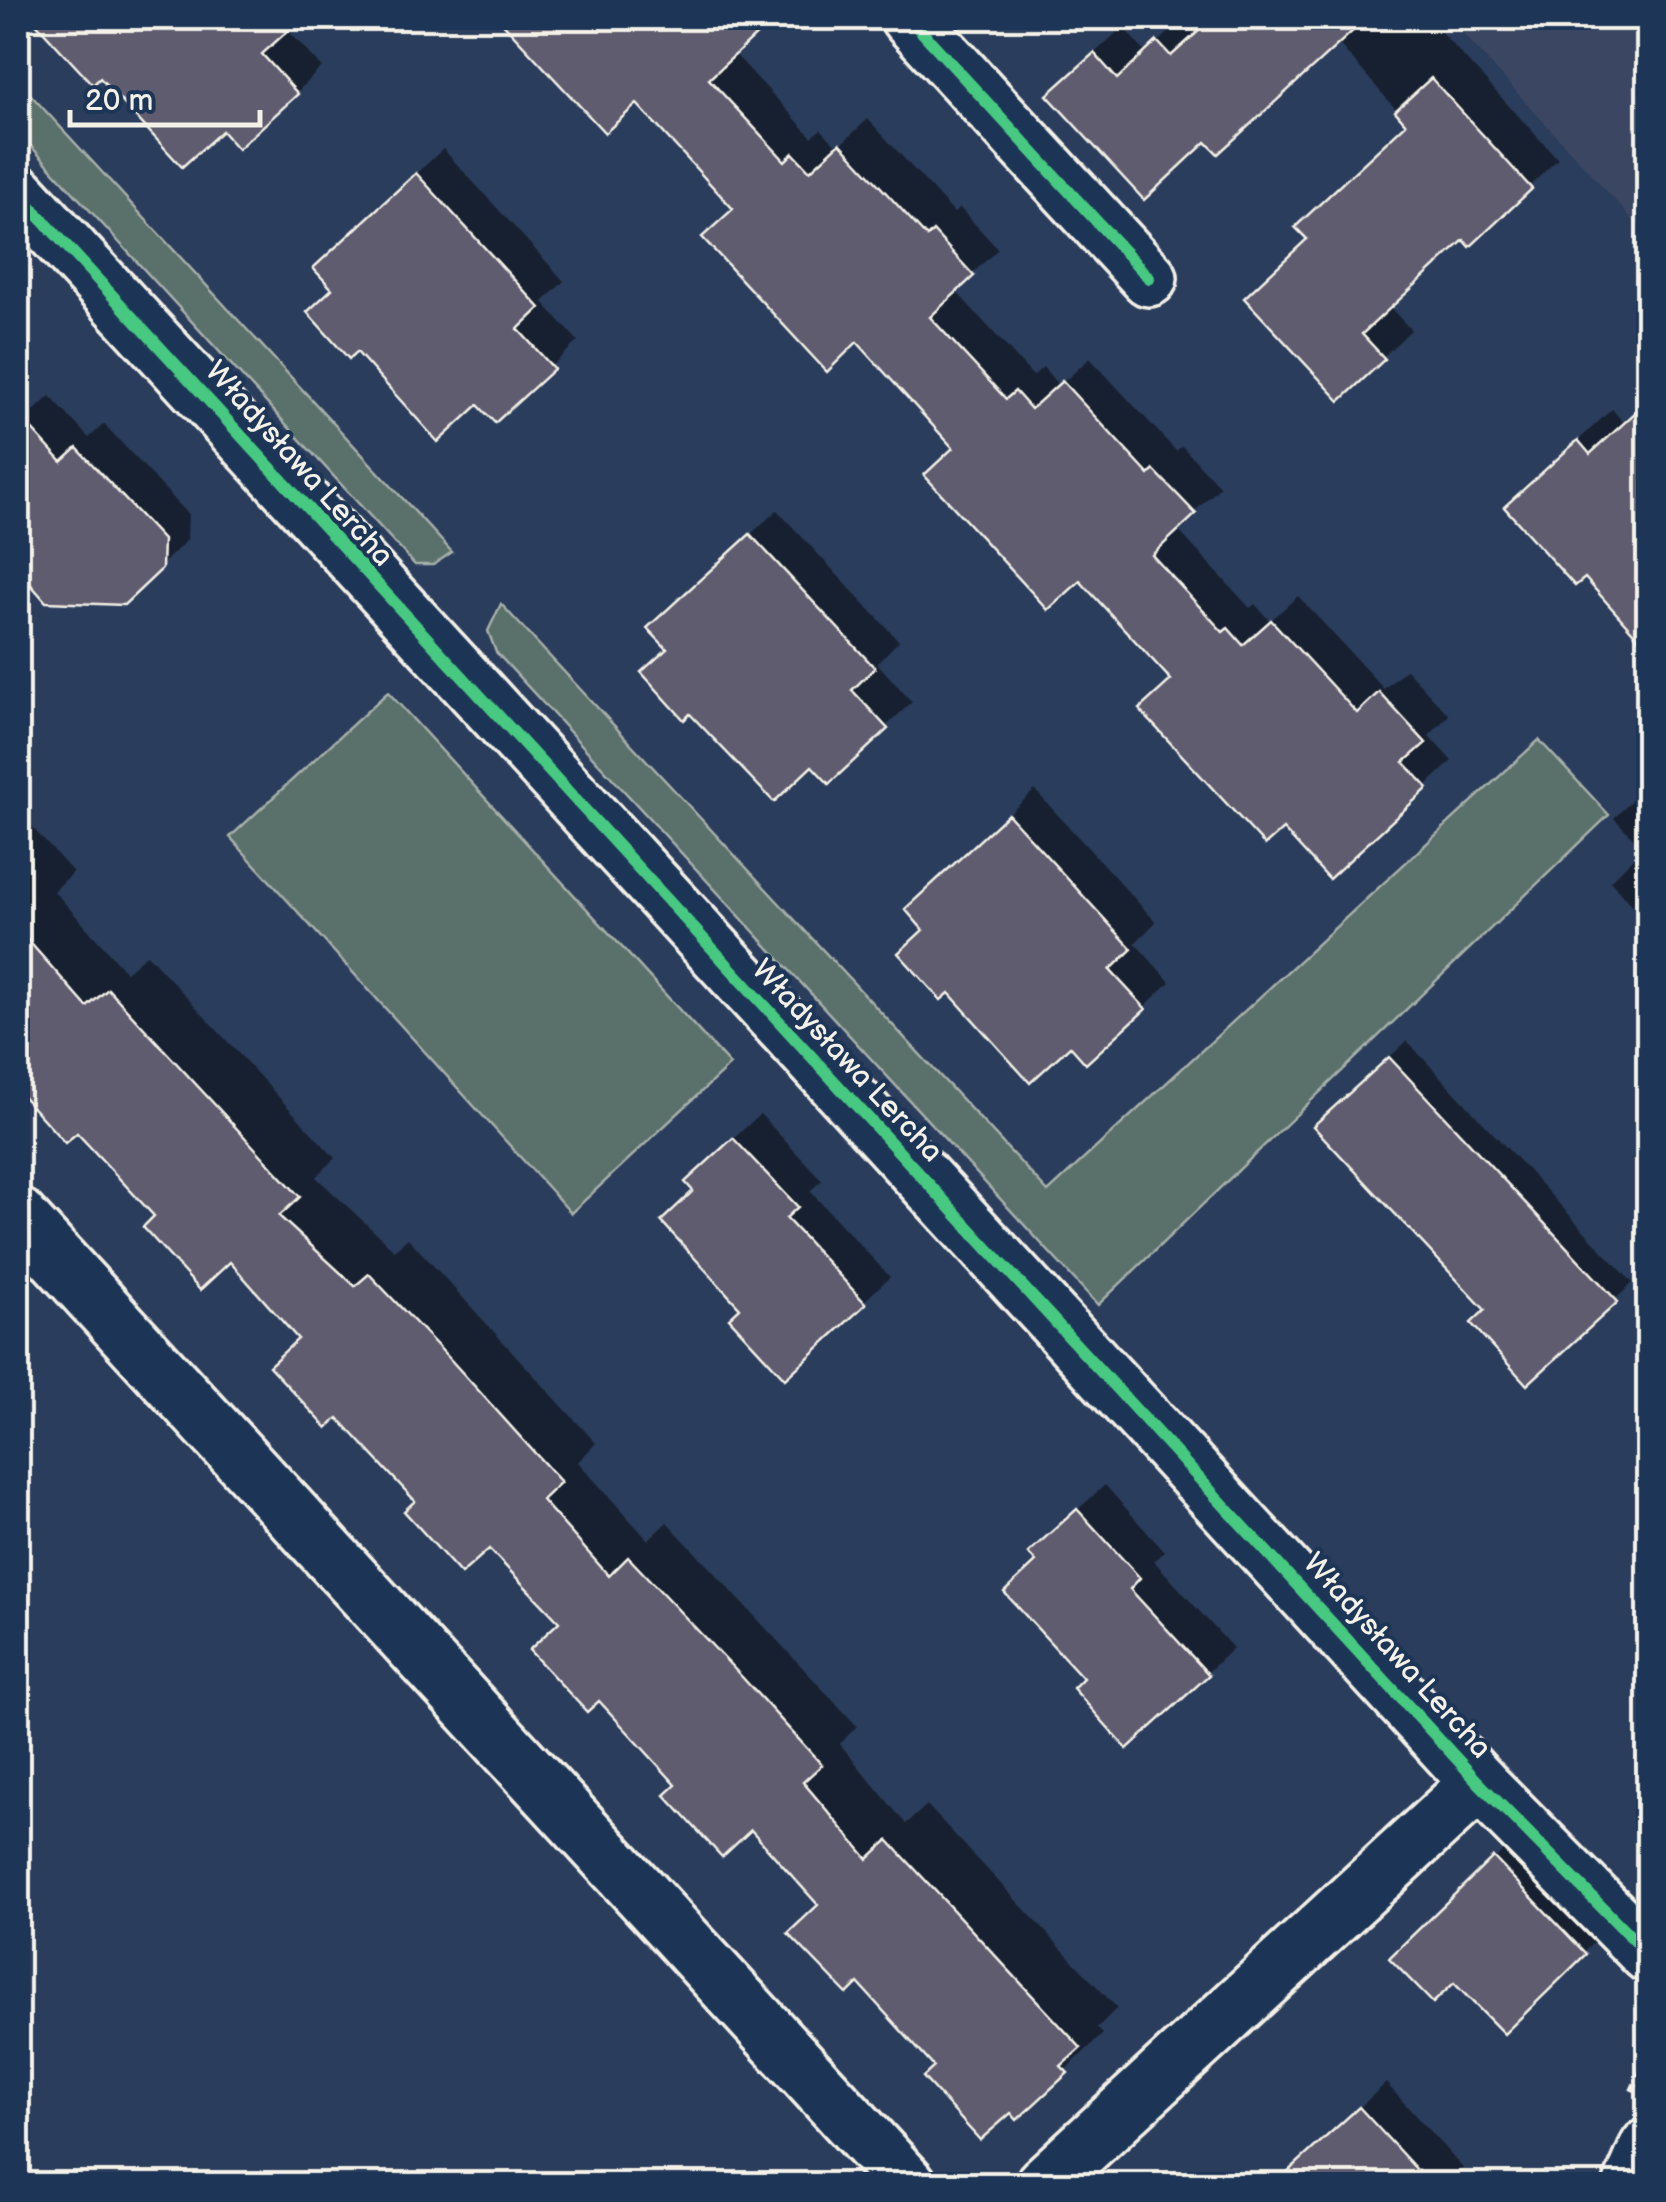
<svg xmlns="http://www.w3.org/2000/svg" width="1666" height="2202" font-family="'Balsamiq Sans',sans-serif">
<rect width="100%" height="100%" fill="#2b3d5c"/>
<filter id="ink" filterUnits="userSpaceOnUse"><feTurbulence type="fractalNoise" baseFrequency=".01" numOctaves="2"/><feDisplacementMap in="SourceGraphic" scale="20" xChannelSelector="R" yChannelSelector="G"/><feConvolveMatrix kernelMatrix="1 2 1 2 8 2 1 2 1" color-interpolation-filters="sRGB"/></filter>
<g filter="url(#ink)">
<!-- built -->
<path fill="#3b4662" d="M1449 18H1648V236L1633 220Z"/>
<!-- green -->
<g fill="#5a6f6b" stroke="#a7b0aa" stroke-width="2.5">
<path d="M18 81 452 552 433 565H415L18 132Z"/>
<path d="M501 604 1048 1192 1539 740 1609 815 1098 1305 496 652 488 631Z"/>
<path d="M388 692 730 1065 571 1213 230 837Z"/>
</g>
<!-- shadow -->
<g fill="#0007">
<path d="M74 18H297L286 28 322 67 296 93 222 128 101 75 53 38Z"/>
<path d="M502 18H770L734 53 812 137 821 129 838 147 868 119 954 213 960 208 998 249 955 290 1033 376 1043 367 1059 386 1090 358 1176 451 1182 446 1220 487 1177 529 1250 608 1255 604 1270 621 1298 596 1384 689 1406 669 1449 715 1429 736 1452 761 1426 786 1173 679 637 101 606 130Z"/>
<path d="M1185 18H1428L1558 159 1470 243 1464 237 1389 306 1411 330 1340 398 1310 238 1408 123 1337 42 1206 138 1078 68 1123 27 1146 53Z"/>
<path d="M443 149 564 281 543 302 578 341 495 420 334 288 342 242Z"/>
<path d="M50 396 89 438 104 424 188 514 187 540 123 603 31 559 18 545V426Z"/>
<path d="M1648 401V646L1585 574 1541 475 1612 409 1624 423Z"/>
<path d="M777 510 899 641 877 663 912 702 829 780 669 648 676 603Z"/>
<path d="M1648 784V924L1610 881 1643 848 1614 818Z"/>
<path d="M1035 790 1156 922 1135 943 1170 982 1144 1007 1070 1043 949 989 926 928 934 883Z"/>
<path d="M18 812 73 872 54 891 126 972 147 954 335 1158 316 1177 394 1250 408 1238 596 1443 578 1462 648 1540 667 1522 857 1726 840 1744 906 1824 927 1805 1117 2008 1097 2028 1103 2034 1017 2116 937 2066 820 1904 751 1827 679 1784 561 1621 489 1545 418 1500 301 1338 230 1258 157 1216 77 1129 65 1140 18 1088V1076L41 1053 18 1031Z"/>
<path d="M1407 1041 1633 1283 1527 1381 1488 1309 1333 1109Z"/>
<path d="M760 1114 822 1180 810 1191 890 1277 785 1375 743 1308 696 1191 714 1157Z"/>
<path d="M1105 1485 1164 1551 1154 1561 1233 1648 1207 1673 1087 1678 1038 1562 1057 1528Z"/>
<path d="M1507 1847 1597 1939 1504 2031 1454 1979 1393 1958Z"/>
<path d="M1386 2083 1463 2168 1447 2184H1303L1291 2171Z"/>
</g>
<!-- building -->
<g fill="#615c6f" stroke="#f4f1e8" stroke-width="2.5">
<path d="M31 18H302L262 54 298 94 238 149 222 131 182 167 100 78 93 85Z"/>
<path d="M498 18H775L709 79 785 161 793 153 810 171 840 143 927 237 933 231 974 276 930 317 1006 399 1015 391 1031 409 1062 381 1149 475 1154 470 1196 514 1152 555 1223 632 1228 628 1243 645 1271 620 1357 713 1379 692 1426 743 1404 762 1428 788 1329 879 1283 829 1265 845 1139 709 1171 680 1080 581 1048 610 924 475 953 448 857 342 827 372 702 237 733 209 637 104 605 133Z"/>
<path d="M1213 18H1367L1218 154 1206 142 1144 200 1047 95 1094 53 1117 79 1157 41 1171 56Z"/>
<path d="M1431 78 1532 189 1470 247 1464 240 1362 334 1385 359 1340 401 1244 298 1307 239 1295 227 1406 124 1395 111Z"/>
<path d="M416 173 540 308 518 329 554 369 495 423 478 405 438 442 357 352 349 359 307 312 332 289 313 268Z"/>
<path d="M1648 401V649L1585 578 1575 586 1504 507 1578 440 1590 454Z"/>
<path d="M18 414 62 462 77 448 163 540 162 569 124 605 46 602 18 570Z"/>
<path d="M750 534 875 668 852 690 888 729 829 784 812 766 774 802 690 714 684 720 641 672 667 649 647 628Z"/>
<path d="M1008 814 1132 949 1110 970 1146 1009 1086 1064 1070 1046 1030 1083 949 993 941 1000 898 953 923 930 905 909Z"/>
<path d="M18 929 87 1007 108 989 300 1197 279 1216 355 1286 369 1274 450 1359 561 1482 542 1500 609 1576 628 1557 742 1677 822 1765 803 1782 868 1859 888 1840 1081 2048 1061 2066 1068 2073 1017 2120 1011 2113 980 2140 923 2077 934 2067 858 1983 847 1994 788 1933 818 1905 751 1830 722 1857 665 1795 676 1785 637 1742 599 1701 587 1712 529 1650 559 1622 489 1549 461 1574 404 1511 415 1501 338 1418 327 1428 269 1366 298 1339 230 1262 200 1290 143 1227 154 1216 77 1133 65 1143 18 1091Z"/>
<path d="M1389 1057 1618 1302 1527 1385 1471 1323 1485 1310 1313 1126Z"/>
<path d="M733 1138 798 1207 786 1218 866 1304 785 1379 729 1318 740 1308 661 1221 693 1191 685 1182Z"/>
<path d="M1077 1509 1140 1578 1130 1589 1209 1675 1127 1749 1073 1688 1083 1678 1004 1592 1036 1562 1028 1553Z"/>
<path d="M1493 1857 1586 1954 1504 2034 1454 1983 1433 2003 1389 1958Z"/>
<path d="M1359 2107 1430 2184H1274Z"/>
</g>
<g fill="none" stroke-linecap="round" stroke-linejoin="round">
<!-- minor casing -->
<g stroke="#f4f1e8" stroke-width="62">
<g id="minor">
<path d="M909 18 1149 278"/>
<path d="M18 193 1479 1783 1648 1954"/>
<path d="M18 1216 908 2184"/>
<path d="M1044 2184 1479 1783"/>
<path d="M1632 2184 1648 2147"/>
</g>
</g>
<!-- path -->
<path stroke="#f4f1e8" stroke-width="6" stroke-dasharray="8 8" stroke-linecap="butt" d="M1632 2091 1648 2056"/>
<!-- minor -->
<use href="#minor" stroke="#1d3557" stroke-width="55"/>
<!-- cycleway casing -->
<g stroke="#1d3557" stroke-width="19">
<g id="cycleway">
<path d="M909 18 1149 278"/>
<path d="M18 193 1479 1783 1648 1954"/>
</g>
</g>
<!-- cycleway -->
<use href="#cycleway" stroke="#46c982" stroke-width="12"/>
</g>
</g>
<g text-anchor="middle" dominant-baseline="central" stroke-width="8" stroke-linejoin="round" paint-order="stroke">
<!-- street labels -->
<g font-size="30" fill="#f4f1e8" stroke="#1d3557">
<text transform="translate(299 464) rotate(48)">Władysława Lercha</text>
<text transform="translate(847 1061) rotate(47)">Władysława Lercha</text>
<text transform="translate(1397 1656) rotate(48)">Władysława Lercha</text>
</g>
</g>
<!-- margin -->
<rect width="1666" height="2202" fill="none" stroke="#1d3557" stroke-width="60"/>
<rect x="30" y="30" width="1606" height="2142" fill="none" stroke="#f4f1e8" stroke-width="4" filter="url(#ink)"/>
<!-- scale -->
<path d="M70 110v15h190v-15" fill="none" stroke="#f4f1e8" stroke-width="5"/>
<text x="85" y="110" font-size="30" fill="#f4f1e8" stroke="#1d3557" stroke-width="8" paint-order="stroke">20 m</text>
</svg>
